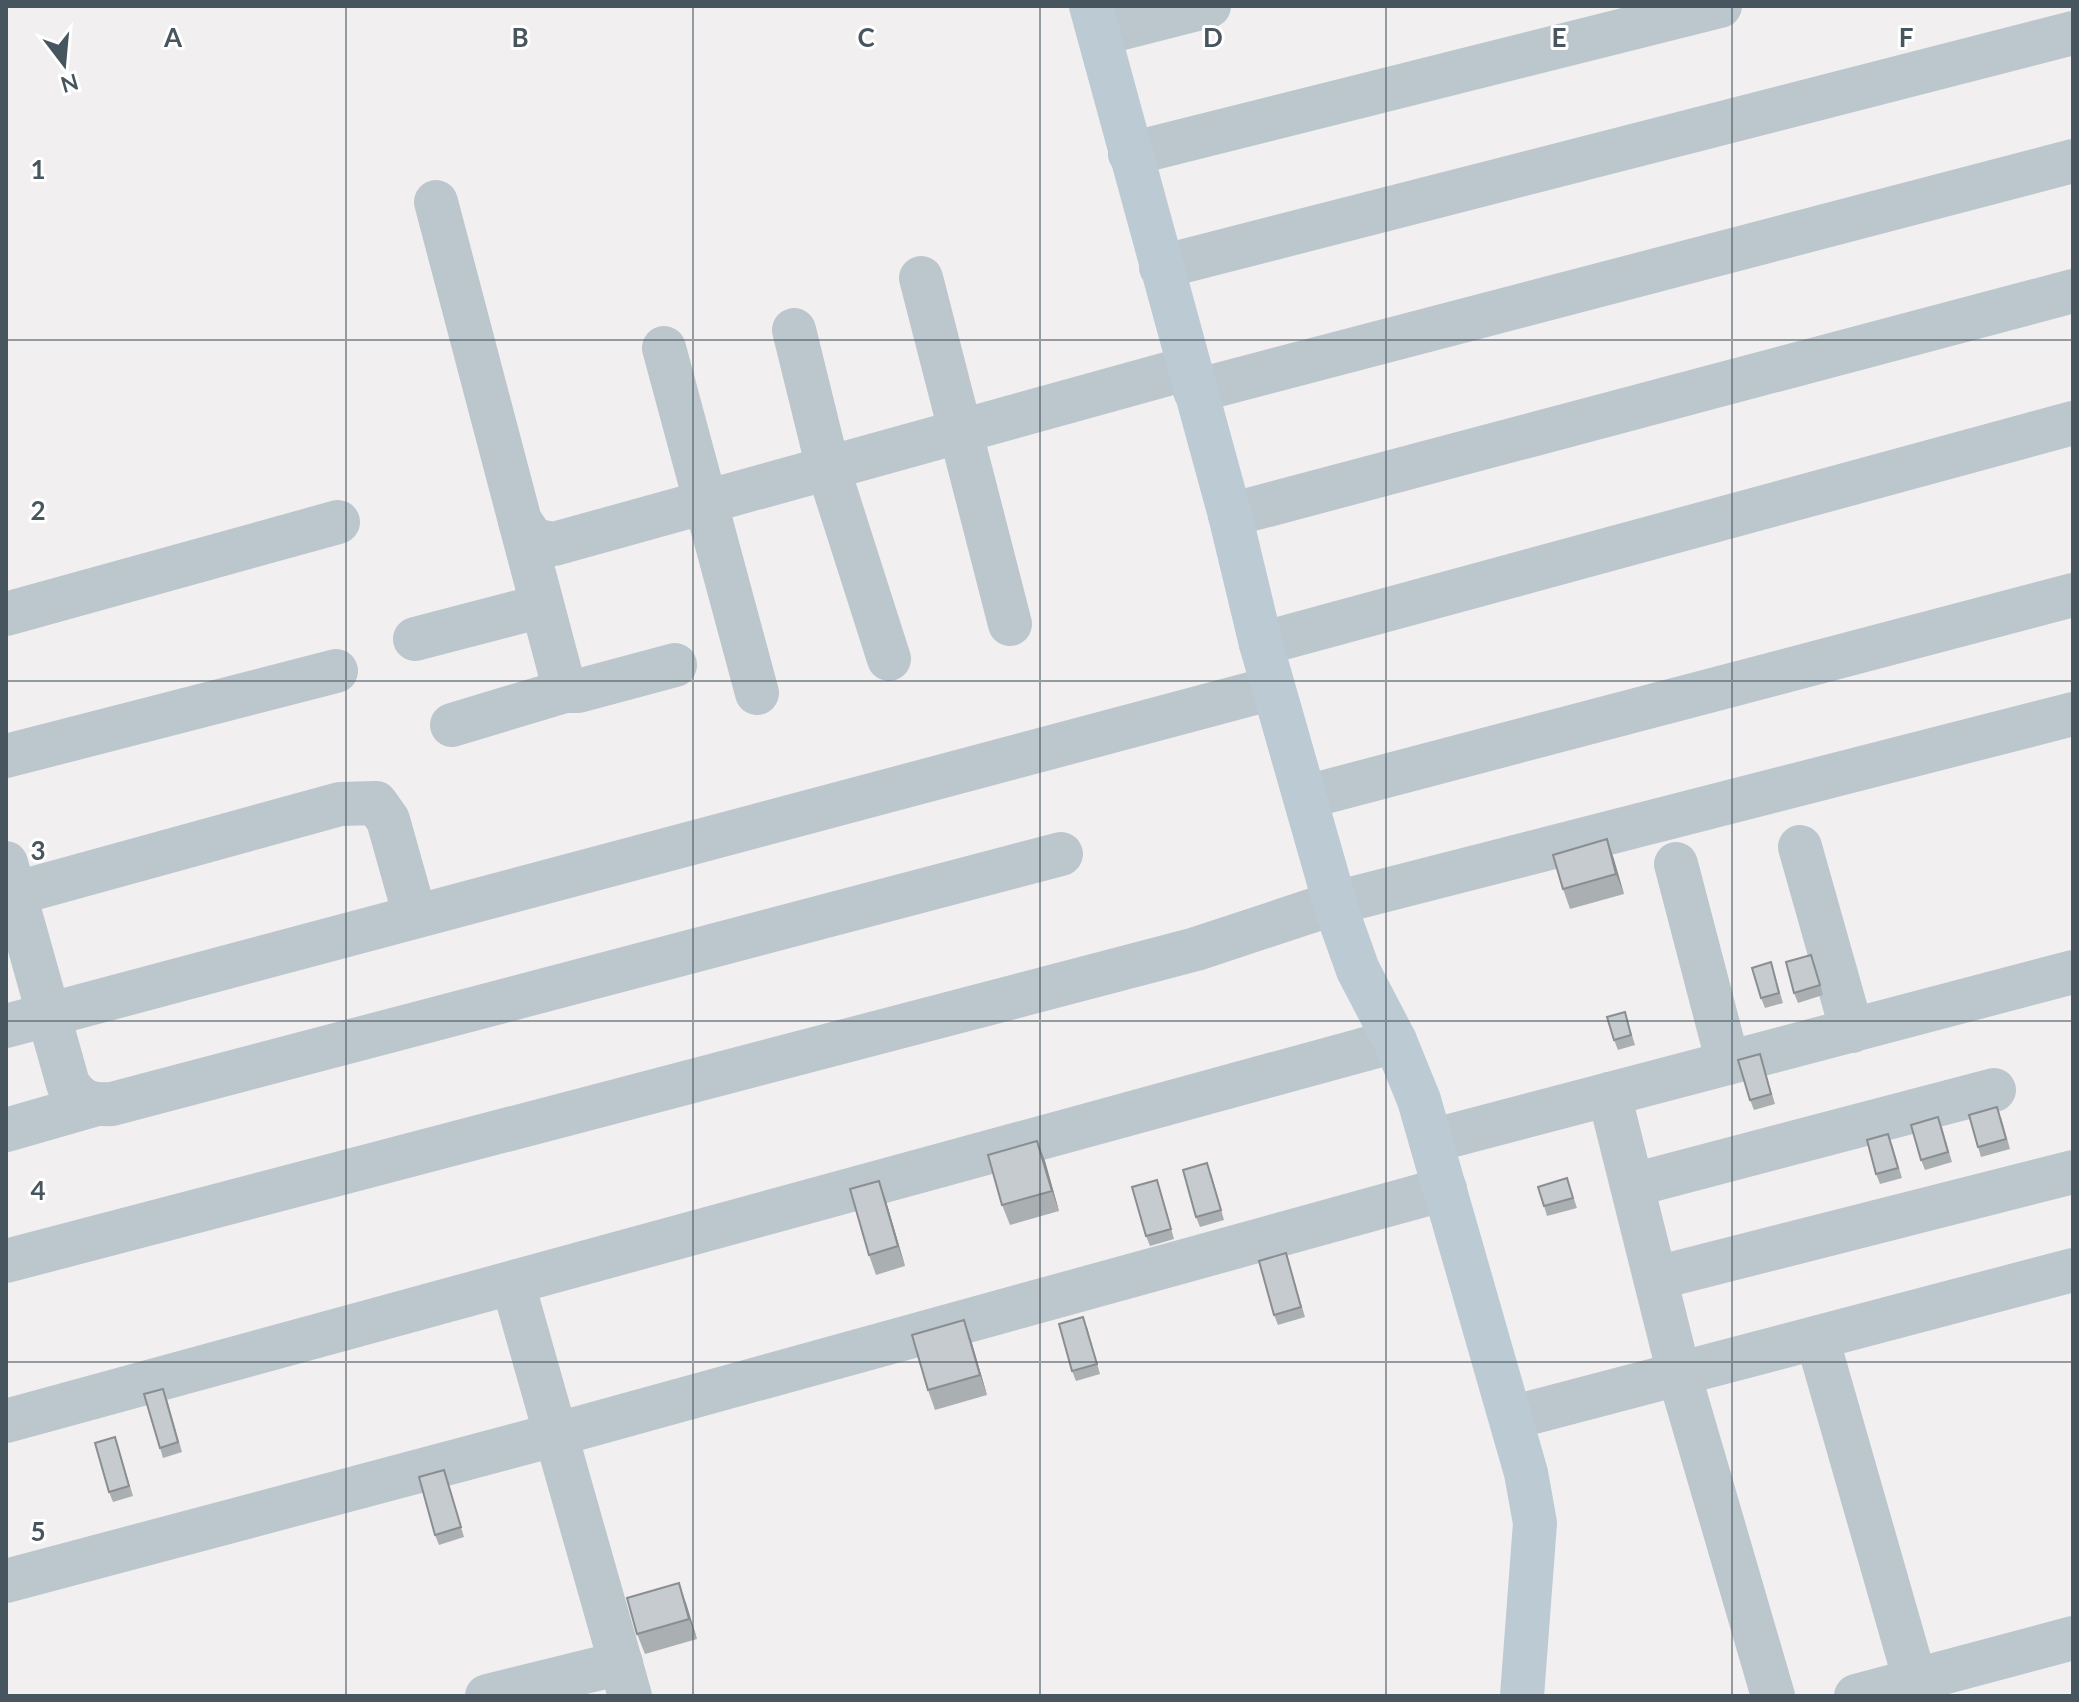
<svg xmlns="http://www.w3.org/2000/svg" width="2079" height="1702" font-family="Lato,sans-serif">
<rect width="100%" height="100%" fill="#f2eff0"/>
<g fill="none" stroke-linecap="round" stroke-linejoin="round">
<!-- street -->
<g stroke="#bbc6cd" stroke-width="44">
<path d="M1099 34 1209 6"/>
<path d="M1130 154 1720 6"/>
<path d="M436 202 520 521 533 540 554 544 1189 368"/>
<path d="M1161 267 2073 33"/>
<path d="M921 278 1010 624"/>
<path d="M794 330 828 468 889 659"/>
<path d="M664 348 757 693"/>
<path d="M1195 391 2073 161"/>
<path d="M1230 515 2073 291"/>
<path d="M520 521 565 691H578L675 665"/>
<path d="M6 614 338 522"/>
<path d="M415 639 542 606"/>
<path d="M1261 644 2073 423"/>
<path d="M452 725 565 691"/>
<path d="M6 756 336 671"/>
<path d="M1306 797 2073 595"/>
<path d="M1800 847 1852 1031"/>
<path d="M6 863 68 1084C80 1102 90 1105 112 1104L1061 854"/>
<path d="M1676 864 1728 1063"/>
<path d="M6 896 340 804 376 803 388 820 415 916"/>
<path d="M6 1026 1273 688"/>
<path d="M1609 1094 1679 1374 1773 1696"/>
<path d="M6 1130 93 1105"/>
<path d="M1431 1141 2073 972"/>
<path d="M1633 1185 1994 1090"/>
<path d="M6 1261 1196 949 1335 903 2073 714"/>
<path d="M1656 1278 2073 1172"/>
<path d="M513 1284 630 1696"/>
<path d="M1817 1338 1915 1680"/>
<path d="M1511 1418 2073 1270"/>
<path d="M6 1421 1395 1041"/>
<path d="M6 1581 554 1435 1445 1189"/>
<path d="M487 1696 621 1663"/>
<path d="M1856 1696 2073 1638"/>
</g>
<!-- secondary -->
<path stroke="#bccad4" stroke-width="44" d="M1091 6 1230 515 1261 644 1338 914 1358 970 1395 1041 1419 1100 1526 1473 1535 1523 1522 1696"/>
</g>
<!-- wall -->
<g fill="#aaafb2">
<path d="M1607 839 1624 894 1570 909 1563 889Z"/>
<path d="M1771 962 1783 1003 1765 1008 1761 998Z"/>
<path d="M1815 965 1823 995 1798 1003 1794 993Z"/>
<path d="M1625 1012 1635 1045 1618 1050 1614 1040Z"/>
<path d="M1763 1064 1775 1104 1754 1110 1750 1100Z"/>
<path d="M2001 1117 2010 1149 1981 1157 1978 1147Z"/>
<path d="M1942 1127 1952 1162 1925 1170 1921 1160Z"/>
<path d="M1037 1141 1045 1161 1059 1211 1010 1225 1002 1205Z"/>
<path d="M1892 1144 1902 1178 1880 1184 1876 1174Z"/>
<path d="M1211 1173 1224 1220 1200 1227 1196 1217Z"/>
<path d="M1567 1178 1577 1208 1547 1216 1544 1206Z"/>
<path d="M1157 1180 1174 1239 1150 1246 1146 1236Z"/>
<path d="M879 1181 886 1201 905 1266 876 1275 869 1255Z"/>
<path d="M1286 1253 1305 1317 1278 1325 1274 1315Z"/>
<path d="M1087 1327 1100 1374 1076 1381 1072 1371Z"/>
<path d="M971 1340 987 1395 935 1410 928 1390Z"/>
<path d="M167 1399 182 1452 163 1458 160 1448Z"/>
<path d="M115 1437 133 1496 113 1502 109 1492Z"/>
<path d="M444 1470 464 1537 439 1545 435 1535Z"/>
<path d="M686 1603 697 1639 645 1654 637 1634Z"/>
</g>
<!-- shaded-wall -->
<g fill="#8b8e91">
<path d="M1607 839 1614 859 1624 894 1616 874Z"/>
<path d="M1037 1141 1045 1161 1059 1211 1052 1191Z"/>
<path d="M879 1181 886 1201 905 1266 898 1246Z"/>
<path d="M964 1320 971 1340 987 1395 980 1375Z"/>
<path d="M679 1583 686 1603 697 1639 689 1619Z"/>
</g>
<!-- building -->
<g fill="#c6cbcf" stroke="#8b8e91" stroke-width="2">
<path d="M1607 839 1616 874 1563 889 1553 855Z"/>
<path d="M1811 955 1820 985 1794 993 1786 962Z"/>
<path d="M1771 962 1779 993 1761 998 1752 968Z"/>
<path d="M1625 1012 1631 1035 1614 1040 1607 1017Z"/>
<path d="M1760 1054 1771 1094 1750 1100 1738 1060Z"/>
<path d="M1997 1107 2006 1139 1978 1147 1969 1115Z"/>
<path d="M1938 1117 1948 1152 1921 1160 1911 1125Z"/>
<path d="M1888 1134 1898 1168 1876 1174 1867 1140Z"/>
<path d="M1037 1141 1052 1191 1002 1205 988 1155Z"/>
<path d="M1207 1163 1221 1210 1196 1217 1183 1170Z"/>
<path d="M1567 1178 1573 1198 1544 1206 1538 1187Z"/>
<path d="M1157 1180 1171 1229 1146 1236 1132 1187Z"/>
<path d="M879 1181 898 1246 869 1255 850 1189Z"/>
<path d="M1286 1253 1301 1307 1274 1315 1259 1261Z"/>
<path d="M1083 1317 1097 1364 1072 1371 1059 1324Z"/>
<path d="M964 1320 980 1375 928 1390 912 1335Z"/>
<path d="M163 1389 178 1442 160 1448 144 1394Z"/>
<path d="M115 1437 129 1486 109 1492 95 1443Z"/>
<path d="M444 1470 461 1527 435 1535 419 1477Z"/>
<path d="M679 1583 689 1619 637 1634 627 1598Z"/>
</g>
<!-- grid -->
<path fill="none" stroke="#47555e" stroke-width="2" stroke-opacity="0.55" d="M346 6V1696M693 6V1696M1040 6V1696M1386 6V1696M1732 6V1696M6 340H2073M6 681H2073M6 1021H2073M6 1362H2073"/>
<g font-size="26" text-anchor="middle" font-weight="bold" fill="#47555e" stroke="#fff" stroke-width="6" stroke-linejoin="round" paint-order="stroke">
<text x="173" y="47">A</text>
<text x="520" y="47">B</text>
<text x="866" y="47">C</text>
<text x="1213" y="47">D</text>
<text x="1559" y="47">E</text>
<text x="1906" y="47">F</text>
<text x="38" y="179">1</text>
<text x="38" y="520">2</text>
<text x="38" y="860">3</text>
<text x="38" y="1200">4</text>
<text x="38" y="1541">5</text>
</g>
<!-- border -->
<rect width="2079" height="1702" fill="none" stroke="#47555e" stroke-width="16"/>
<!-- north arrow -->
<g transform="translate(64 64) rotate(164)" stroke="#ffffff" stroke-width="6" paint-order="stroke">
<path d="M0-6L14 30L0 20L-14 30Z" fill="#47555e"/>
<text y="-12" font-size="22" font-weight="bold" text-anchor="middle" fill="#47555e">N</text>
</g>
</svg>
